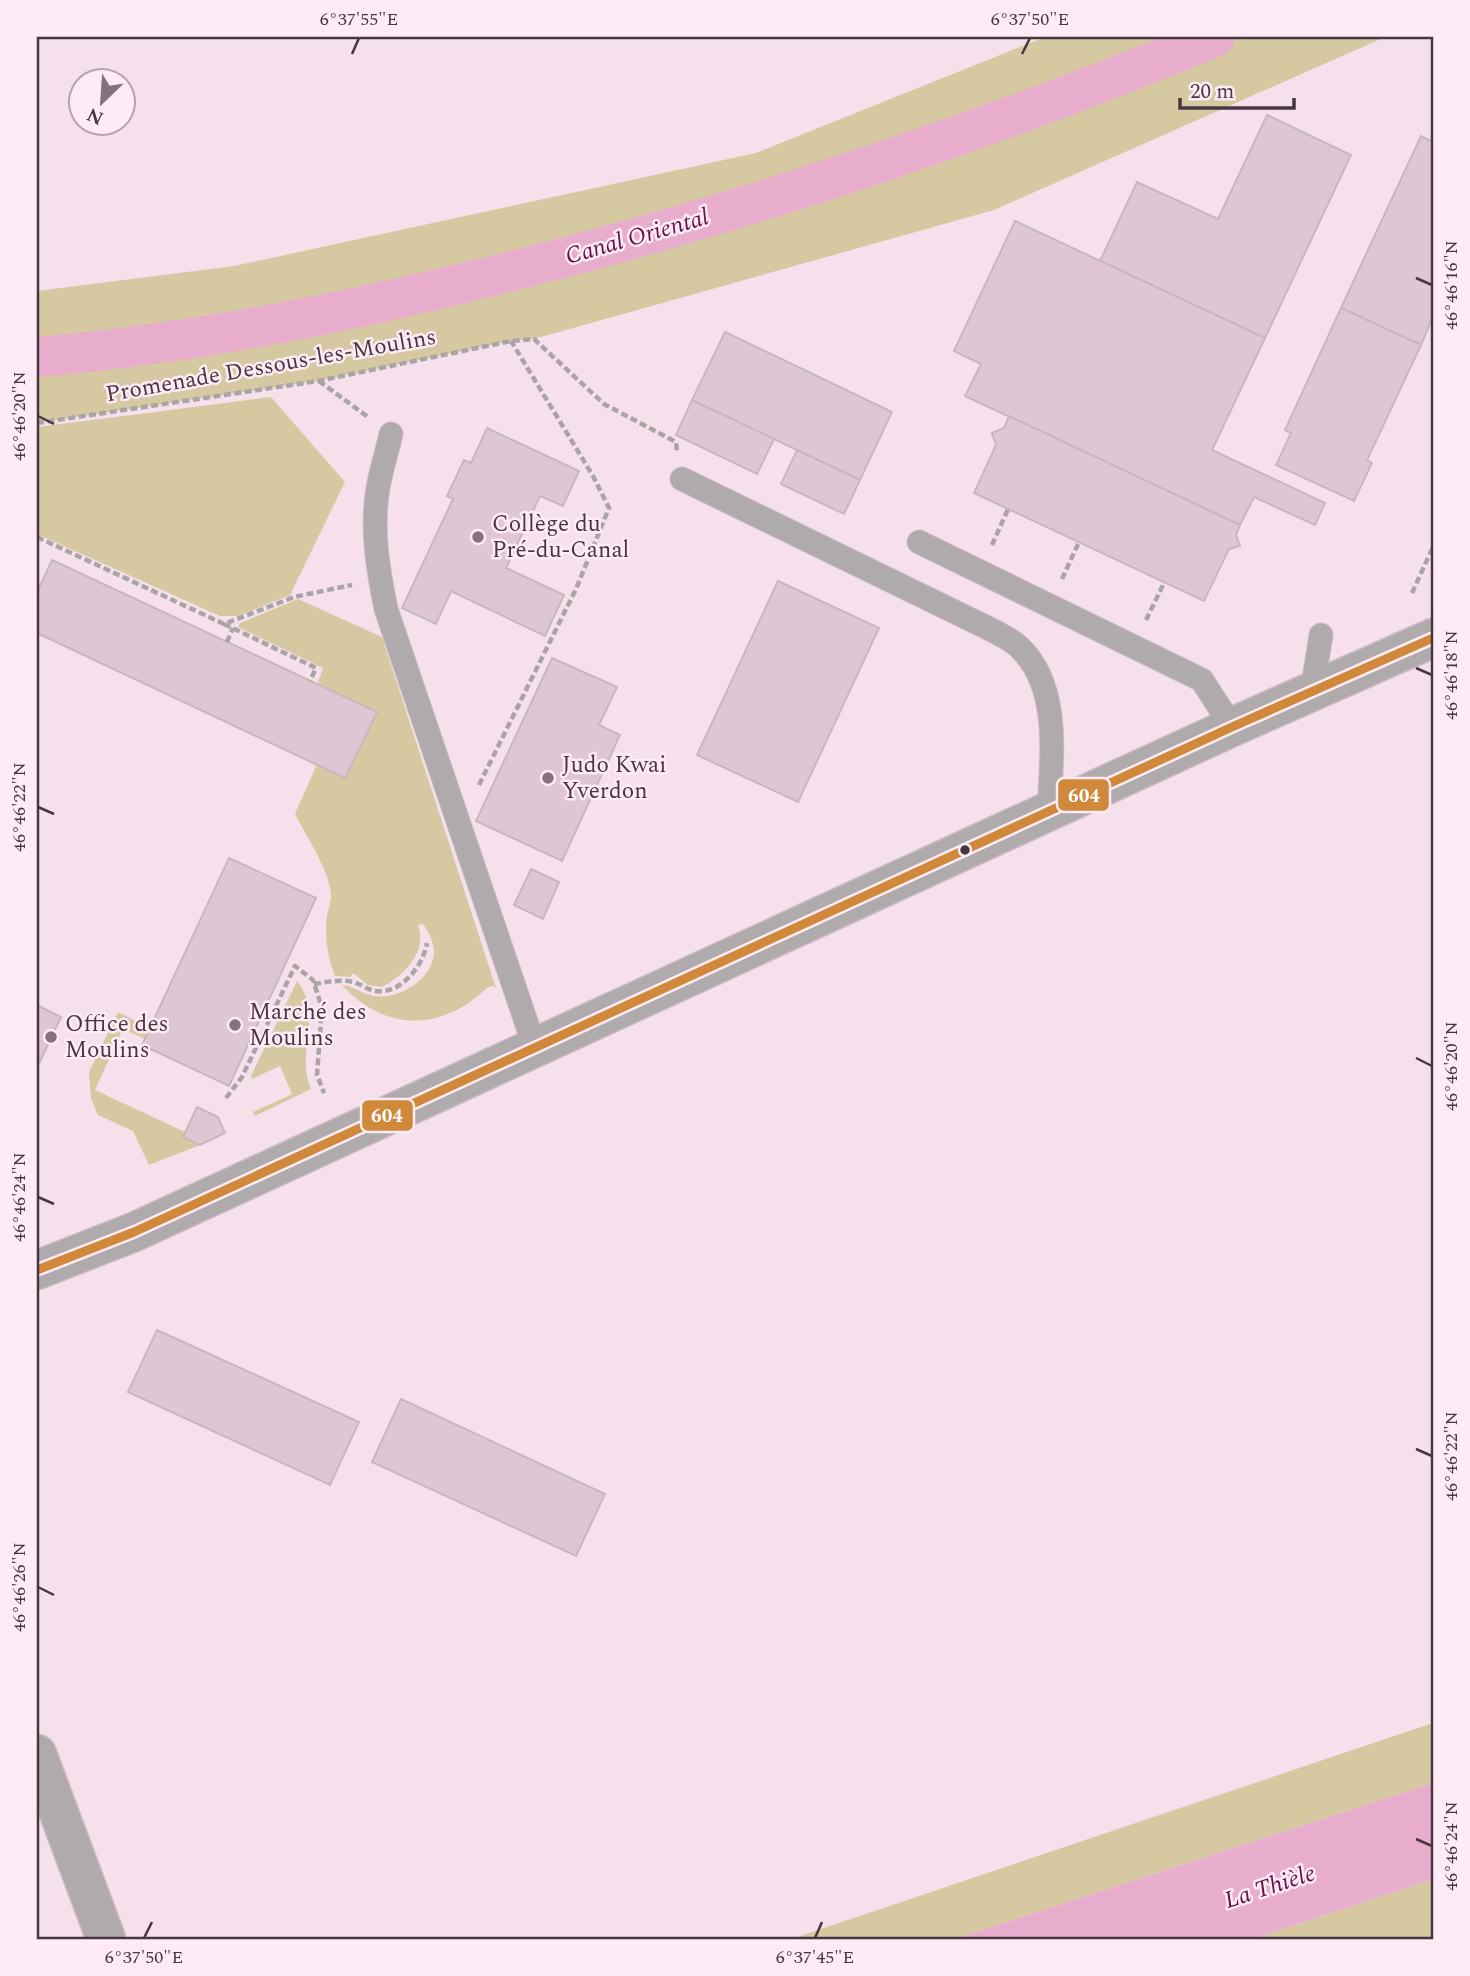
<svg xmlns="http://www.w3.org/2000/svg" width="1470" height="1976" font-family="Spectral,serif">
<rect width="100%" height="100%" fill="#f6e0eb"/>
<!-- green -->
<g fill="#d6c9a1">
<path d="M1045 37H1385L994 210 534 339 511 341 318 381 37 423V291L234 266 756 153Z"/>
<path d="M271 397 345 482 290 595 238 616H220L37 534V427Z"/>
<path d="M298 599 382 637 496 988 492 986 487 988C441 1032 385 1032 342 985 354 986 362 994 374 996 399 1000 435 978 434 950 433 940 428 932 423 924L418 925C428 952 404 975 382 987L368 985 353 973 350 977 335 976C328 957 324 937 327 916 328 909 331 902 331 895 330 871 306 836 295 814L317 764 346 777 376 712 317 685 323 668 238 627 240 623Z"/>
<path d="M297 981C324 1014 295 1054 311 1089L255 1116 253 1112 292 1094 280 1066 252 1079 251 1076Z"/>
<path d="M118 1012 150 1028 145 1039 123 1029 95 1090 185 1132 183 1137 200 1145 149 1165 133 1131 98 1115 91 1099 89 1072Z"/>
<path d="M1433 1723V1783L955 1939H791Z"/>
<path d="M1433 1879V1939H1253Z"/>
</g>
<!-- water -->
<path fill="#e8accc" d="M1433 1783V1879L1253 1939H955Z"/>
<g fill="none" stroke-linecap="round" stroke-linejoin="round">
<!-- canal -->
<path stroke="#e8accc" stroke-width="40" d="M37 357C210 342 383 305 551 261 777 202 999 126 1215 37"/>
</g>
<!-- building -->
<g fill="#dfc6d3" stroke="#c9b7c0" stroke-width="2">
<path d="M1267 115 1351 155 1265 338 1100 261 1137 182 1218 219Z"/>
<path d="M1433 135V317L1421 345 1341 308 1421 136 1431 141Z"/>
<path d="M1015 221 1265 338 1212 450 1325 503 1315 525 1254 497 1240 525 965 396 981 364 954 351Z"/>
<path d="M1341 308 1421 345 1367 460 1372 463 1354 501 1276 465 1291 433 1285 430Z"/>
<path d="M725 332 892 412 860 480 692 400Z"/>
<path d="M692 400 774 439 757 474 676 435Z"/>
<path d="M1009 416 1240 525 1236 535 1240 546 1229 549 1204 601 974 493 996 445 992 433 1004 428Z"/>
<path d="M487 428 579 471 563 506 540 496 506 568 564 595 545 636 451 591 436 624 402 608 453 499 447 496 464 460 471 463Z"/>
<path d="M797 450 860 480 844 514 781 484Z"/>
<path d="M52 560 377 712 345 778 37 633V592Z"/>
<path d="M778 581 879 628 798 802 697 755Z"/>
<path d="M552 658 617 687 599 725 620 735 562 861 476 821Z"/>
<path d="M229 858 316 898 229 1086 142 1045Z"/>
<path d="M531 869 559 882 543 919 514 905Z"/>
<path d="M37 1005 61 1017 37 1068Z"/>
<path d="M197 1107 218 1117 225 1133 200 1145 183 1137Z"/>
<path d="M157 1330 359 1422 330 1485 128 1392Z"/>
<path d="M401 1399 605 1494 576 1556 372 1462Z"/>
</g>
<g fill="none" stroke-linecap="round" stroke-linejoin="round">
<!-- lane casing -->
<g stroke="#cebcc5" stroke-width="25">
<g id="lane">
<path d="M391 434C387 452 381 470 378 488 371 528 378 570 386 609L535 1048"/>
<path d="M682 479 992 630C1001 635 1012 640 1019 647 1062 687 1051 760 1049 812"/>
<path d="M919 542 1202 680 1232 727"/>
<path d="M1312 692 1321 635"/>
</g>
</g>
<!-- street casing -->
<g stroke="#cebcc5" stroke-width="41">
<g id="street">
<path d="M37 1270 134 1232 1232 727 1433 638"/>
<path d="M37 1754 106 1939"/>
</g>
</g>
<!-- path -->
<g stroke="#aaa4a6" stroke-width="4.5" stroke-dasharray="7 3.5" stroke-linecap="butt">
<path d="M319 381 368 417"/>
<path d="M37 423 318 381 511 341 534 339 604 404 676 442 677 451"/>
<path d="M37 537 224 624 294 597 352 585"/>
<path d="M992 545 1008 509"/>
<path d="M1062 579 1079 542"/>
<path d="M1412 593 1433 547"/>
<path d="M1146 620 1164 583"/>
<path d="M224 624 316 668 310 681"/>
<path d="M227 642 233 628"/>
<path d="M479 785 576 589 609 508 593 476 511 341"/>
<path d="M314 984C327 982 340 979 353 982 361 984 367 989 374 991 401 995 423 966 427 943"/>
<path d="M226 1098 242 1077 295 966 313 980 322 1008 317 1075 324 1093"/>
</g>
<!-- lane -->
<use href="#lane" stroke="#afaaac" stroke-width="23"/>
<!-- street -->
<use href="#street" stroke="#afaaac" stroke-width="38"/>
<!-- bus-1 casing -->
<g stroke="#ffebf5" stroke-width="14">
<path id="bus-1" d="M37 1270 134 1232 1232 727 1433 638"/>
</g>
<!-- bus-1 -->
<use href="#bus-1" stroke="#d0883a" stroke-width="9"/>
</g>
<!-- ticks -->
<path fill="none" stroke="#483640" stroke-width="2.5" d="M352 54 359 38M1022 54 1030 38M1416 278 1432 285M38 416 54 424M1416 668 1432 675M38 807 54 814M1416 1058 1432 1066M38 1197 54 1204M1416 1449 1432 1456M38 1587 54 1595M1416 1839 1432 1846M144 1938 152 1922M815 1938 822 1922"/>
<!-- markers -->
<g fill="#85727c" stroke="#ffebf5" stroke-width="2.5">
<circle cx="478" cy="537" r="7"/>
<circle cx="548" cy="778" r="7"/>
<circle cx="235" cy="1025" r="7"/>
<circle cx="51" cy="1037" r="7"/>
</g>
<circle fill="#483640" stroke="#ffebf5" stroke-width="2.5" cx="965" cy="850" r="6"/>
<g text-anchor="middle" dominant-baseline="central" stroke-width="5" stroke-linejoin="round" paint-order="stroke">
<!-- street labels -->
<g font-size="23" fill="#483640" stroke="#ffebf5">
<text transform="translate(271 366) rotate(-10)">Promenade Dessous-les-Moulins</text>
</g>
<!-- poi labels -->
<g font-size="23" fill="#483640" stroke="#ffebf5" text-anchor="start">
<text x="492" y="524">Collège du<tspan x="492" dy="26">Pré-du-Canal</tspan></text>
<text x="562" y="765">Judo Kwai<tspan x="562" dy="26">Yverdon</tspan></text>
<text x="249" y="1012">Marché des<tspan x="249" dy="26">Moulins</tspan></text>
<text x="65" y="1024">Office des<tspan x="65" dy="26">Moulins</tspan></text>
</g>
<!-- water labels -->
<g font-size="24" font-style="italic" fill="#680d4a" stroke="#ffebf5">
<text transform="translate(637 237) rotate(-16)">Canal Oriental</text>
<text transform="translate(1270 1887) rotate(-18)">La Thièle</text>
</g>
</g>
<g stroke="#ffebf5" stroke-width="2.5">
<rect x="1057" y="778" width="53" height="34" rx="7" fill="#d0883a"/>
<rect x="361" y="1099" width="53" height="33" rx="7" fill="#d0883a"/>
</g>
<g font-size="19" text-anchor="middle" font-weight="bold" fill="#fff">
<text x="1084" y="802">604</text>
<text x="387" y="1122">604</text>
</g>
<!-- border -->
<rect width="1470" height="1976" fill="none" stroke="#ffebf5" stroke-width="77"/>
<!-- north arrow -->
<g transform="translate(102 102) rotate(205)"><circle r="33" fill="#ffebf5" stroke="#b6a3ad" stroke-width="2"/>
<path d="M0-5L12 26L0 18L-12 26Z" fill="#85727c"/>
<text y="-10" font-size="19" font-weight="bold" text-anchor="middle" fill="#483640">N</text>
</g>
<!-- scale -->
<path d="M1180 98v10h114v-10" fill="none" stroke="#483640" stroke-width="3.5"/>
<text x="1190" y="98" font-size="21" fill="#483640" stroke="#ffebf5" stroke-width="5" paint-order="stroke">20 m</text>
<rect x="38" y="38" width="1394" height="1900" fill="none" stroke="#483640" stroke-width="2.5"/>
<g font-size="18" text-anchor="middle" fill="#483640">
<text x="359" y="25">6°37'55"E</text>
<text x="1030" y="25">6°37'50"E</text>
<text transform="translate(1451 285) rotate(-90)" y="6">46°46'16"N</text>
<text transform="translate(19 416) rotate(-90)" y="6">46°46'20"N</text>
<text transform="translate(1451 675) rotate(-90)" y="6">46°46'18"N</text>
<text transform="translate(19 807) rotate(-90)" y="6">46°46'22"N</text>
<text transform="translate(1451 1066) rotate(-90)" y="6">46°46'20"N</text>
<text transform="translate(19 1197) rotate(-90)" y="6">46°46'24"N</text>
<text transform="translate(1451 1456) rotate(-90)" y="6">46°46'22"N</text>
<text transform="translate(19 1587) rotate(-90)" y="6">46°46'26"N</text>
<text transform="translate(1451 1846) rotate(-90)" y="6">46°46'24"N</text>
<text x="144" y="1963">6°37'50"E</text>
<text x="815" y="1963">6°37'45"E</text>
</g>
</svg>
